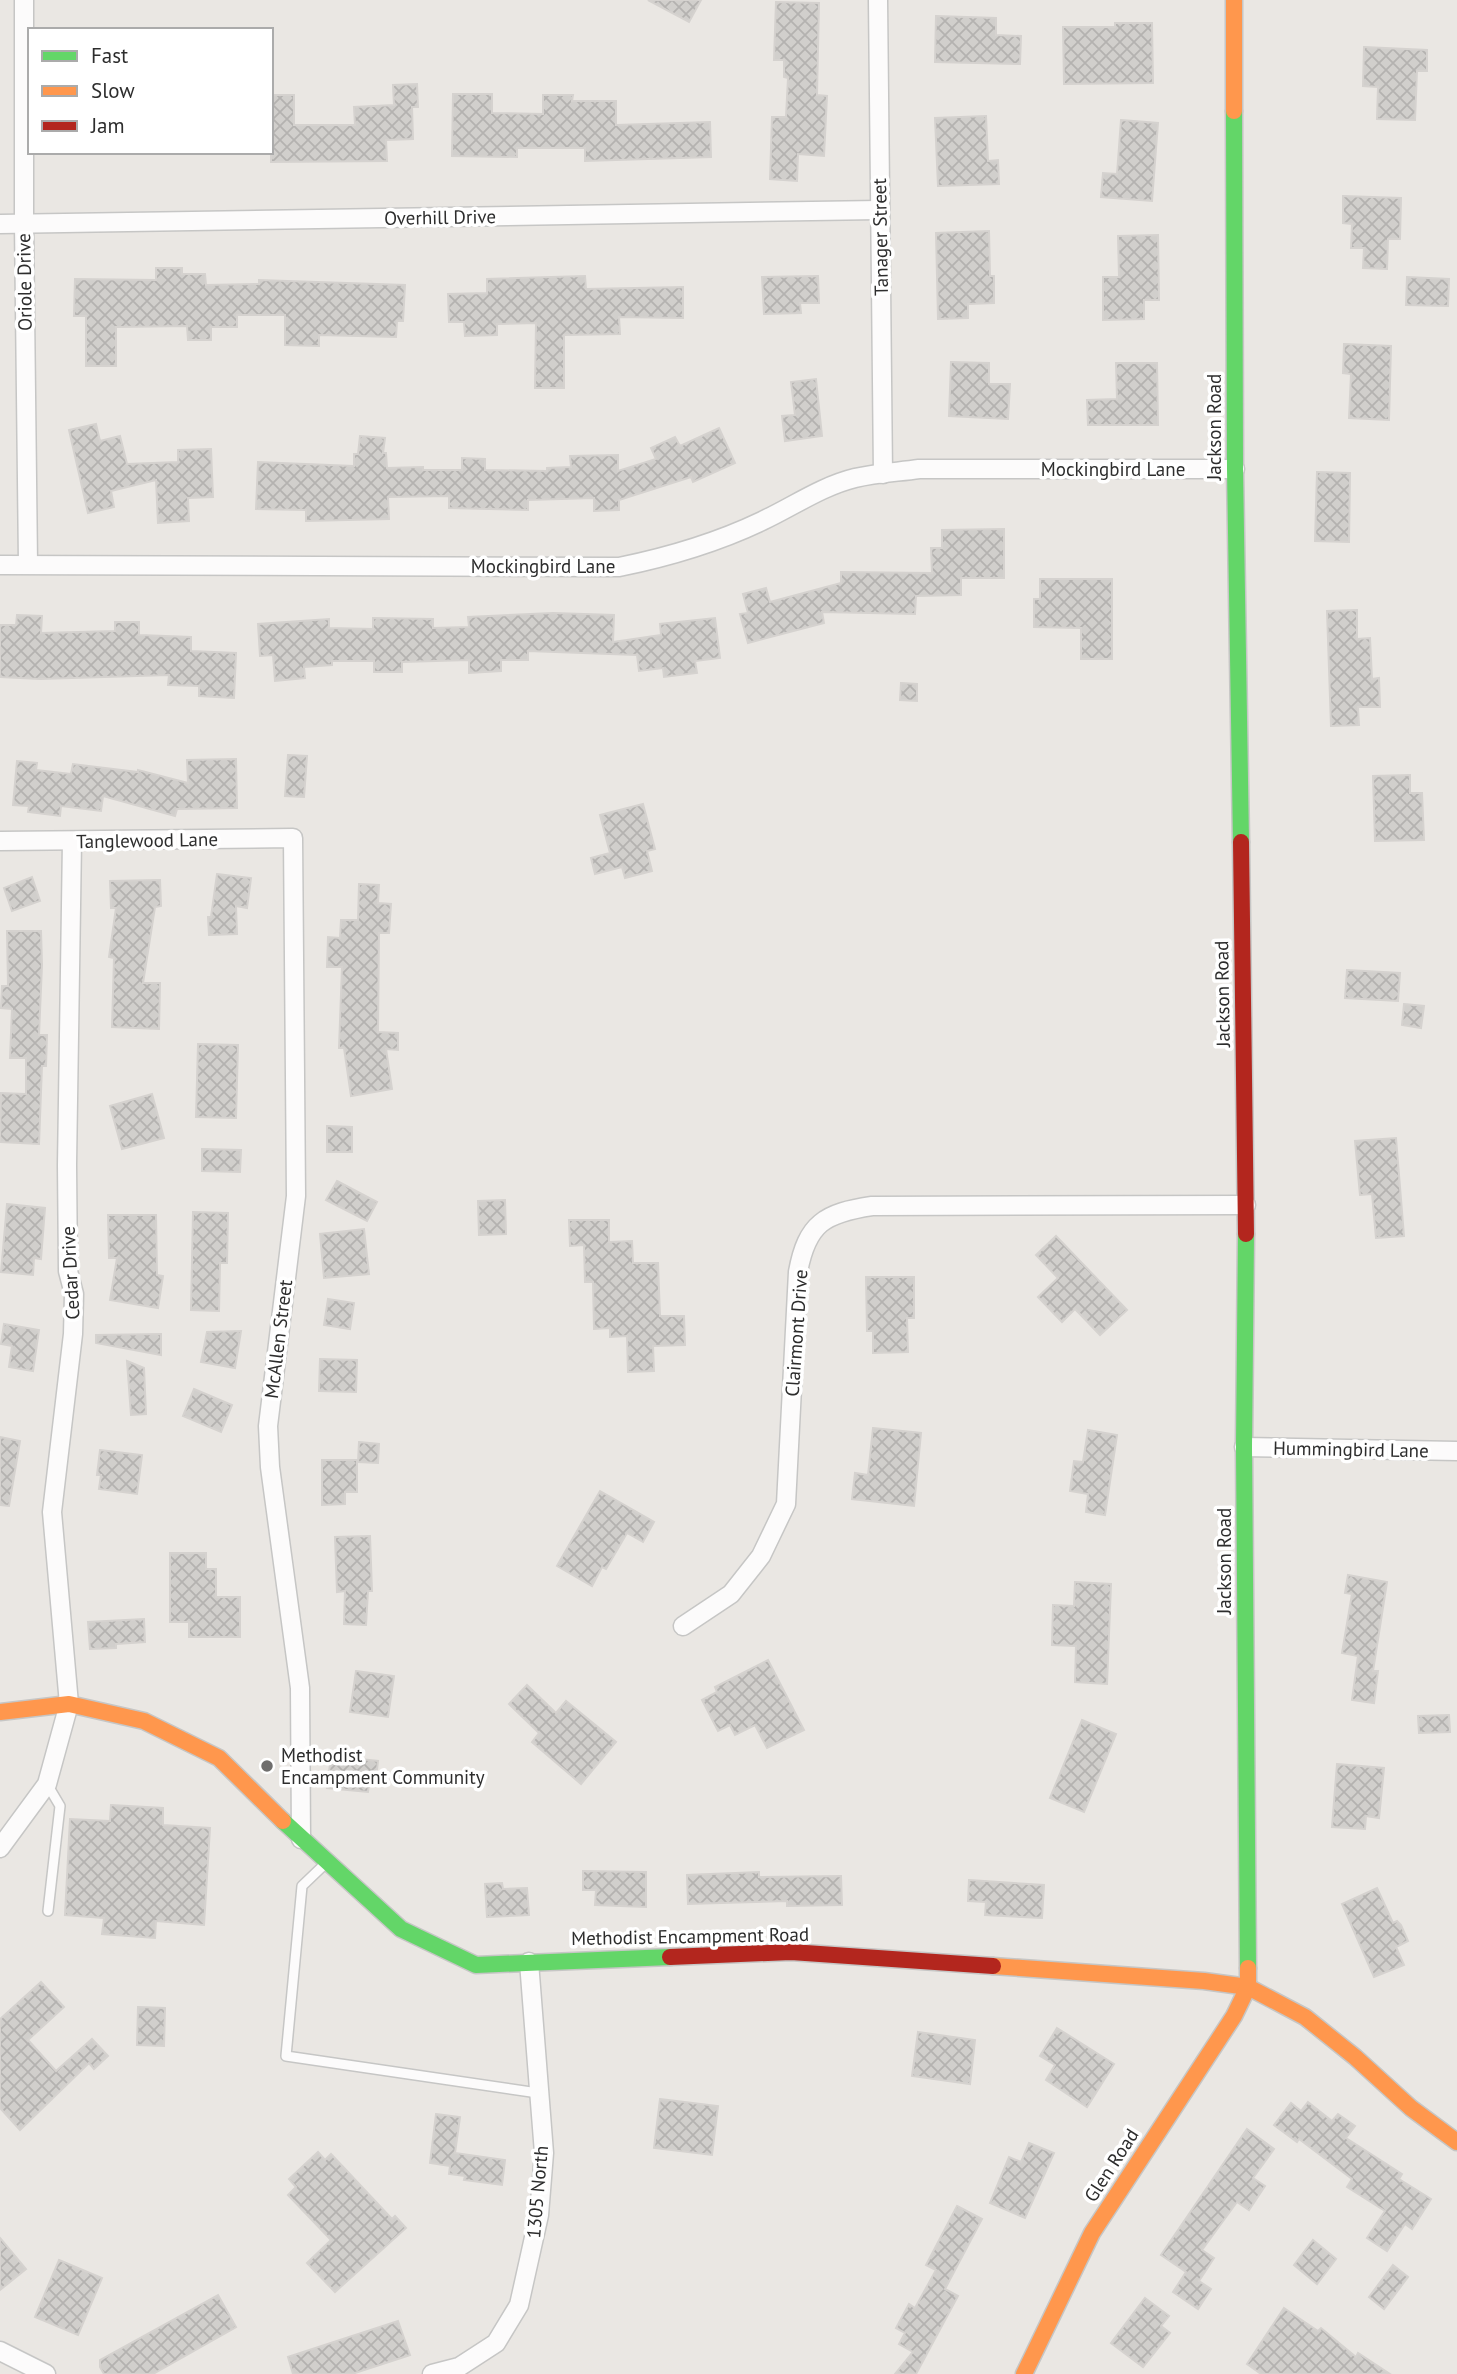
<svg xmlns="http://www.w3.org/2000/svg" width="1457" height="2374" font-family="'PT Sans',sans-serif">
<defs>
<pattern id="building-cross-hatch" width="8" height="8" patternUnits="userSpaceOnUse" patternTransform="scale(1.75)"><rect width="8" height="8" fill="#d1cfcc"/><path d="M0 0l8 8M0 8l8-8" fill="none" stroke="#b4b2b0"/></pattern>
</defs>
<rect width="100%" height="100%" fill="#eae7e3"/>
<!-- building -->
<g fill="url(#building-cross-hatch)" stroke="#d5d2cf" stroke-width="2">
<path d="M648 0H701L689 22Z"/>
<path d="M776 2 819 3 817 95 827 96 824 156 798 154 797 181 770 179 772 117H786L788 78 784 77V60H774Z"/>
<path d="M936 16 996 18V35L1021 36 1020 64 935 62Z"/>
<path d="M1115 23H1152L1153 83 1064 84 1063 27H1115Z"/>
<path d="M1364 47 1427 50V71H1417L1415 120 1377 119 1378 87 1363 86Z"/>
<path d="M417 84 418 107H412L413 139 386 140 387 161 271 162V95H294V125H355L354 107 394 105 393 85Z"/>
<path d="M453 94H492V113L543 114V95H573L572 101H616V125L710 122 711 157 585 161V148H517V157L452 156Z"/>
<path d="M986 116 988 161 998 160 999 184 938 186 935 118Z"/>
<path d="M1121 120 1158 123 1152 201 1101 197 1103 173 1117 174Z"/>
<path d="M1343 196 1401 198 1400 239H1388L1387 269 1363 268 1364 248H1351L1352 224 1343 223Z"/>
<path d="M989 231 990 276H994V303L968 304V318L938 319 936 233Z"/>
<path d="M1158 235 1159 300H1144V319L1103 320V277H1119L1118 236Z"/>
<path d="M156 268H182V274H205L206 285 259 284V280L405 285 403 321H397L396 337 319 335V346L285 345V315H237V327H211V340H188L187 326 116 327V366H86V316H74L75 279 156 280Z"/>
<path d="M585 276 586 289 683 287V318L619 317 620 334 564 335V388H535L536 323 497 324V335L465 336 464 322H449L448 294 487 293V279Z"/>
<path d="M818 276 819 303H800L801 313 764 314 762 277Z"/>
<path d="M1407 277 1449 279 1448 306 1406 305Z"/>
<path d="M1344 344 1391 346 1389 420 1349 418 1351 374 1343 373Z"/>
<path d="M951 362 989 363V384H1010L1008 419 949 416Z"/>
<path d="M1116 363H1157L1158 425H1088L1087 400 1117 399Z"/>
<path d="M816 379 822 436 785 441 782 416 795 415 791 382Z"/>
<path d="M96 424 100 441 120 436 127 464 178 462V450L211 449 213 497 188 498 189 521 158 523 156 480 111 491 114 507 88 513 69 430Z"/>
<path d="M719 428 735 463 693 482 691 477 619 500V510L594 511V498L528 500V510L449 508V496L388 497 389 519 306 521V510L256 509 258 462 354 466V454H358L360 436 385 438 383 453H386L387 468 423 467V470H462V458L485 459V470L547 471V468L571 467 570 456 618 455V471L656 459 651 448 675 437 680 446Z"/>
<path d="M1317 472 1350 473 1349 542 1315 541Z"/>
<path d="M1004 529V578H961V595L916 596 915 614 822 612 824 623 748 643 740 614 748 613 743 594 766 588 770 602 841 583V572L932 573 931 548H942V530Z"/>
<path d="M1040 579H1112V659H1081V628L1034 627V599H1040Z"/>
<path d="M1357 610V639L1370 638 1372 679 1379 678 1380 707H1358L1359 725 1331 726 1327 611Z"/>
<path d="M553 613 614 615 613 642 661 635 660 624 715 618 720 658 695 661 697 673 664 677 663 668 639 671 637 655 528 651V660H501V671L469 673V660L402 662V672H374V661H332V665L304 667 305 678 275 681 273 655 260 656 258 624 329 619V628L373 629V618L433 619V628L469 627 468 617Z"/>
<path d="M17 615 42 616 41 633 115 631V622H139V635L191 637V651L236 653 234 698 199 696V686L168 685 169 675 40 679 0 677V625H16Z"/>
<path d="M901 683 917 684V701L900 700Z"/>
<path d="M288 755 307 756 304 797 285 796Z"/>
<path d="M236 759 237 808 177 809 175 816 103 796 101 811 61 806 60 816 28 812 29 806 13 805 17 761 37 763 36 770 71 774 73 764 138 772V770L188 783 187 760Z"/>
<path d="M1410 775V793H1422L1424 840 1375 841 1373 776Z"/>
<path d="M643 804 655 849 647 851 652 871 625 878 622 867 595 874 591 858 610 853 600 815Z"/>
<path d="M217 874 251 878 247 908 236 906 237 934 209 935 208 917H211Z"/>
<path d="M32 877 40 901 12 911 4 888Z"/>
<path d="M160 880 161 906 155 907 143 983H160L159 1029 112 1027 114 958 109 957 116 908H111L110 881Z"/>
<path d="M359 884 379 885 378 903 391 904 389 933H379L378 1032 398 1033V1050L386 1049 392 1089 351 1096 344 1048H339L342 967H327L328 937 340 938 341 920H358Z"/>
<path d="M7 931H41L42 965 39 1035H47L46 1066H42L39 1144 0 1142 1 1093 26 1094V1058H10L12 1009 1 1008 2 986H8Z"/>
<path d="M1347 970 1400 973 1398 1001 1345 998Z"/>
<path d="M1404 1004 1424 1006 1421 1028 1402 1025Z"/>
<path d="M198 1044 238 1045 236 1118 196 1117Z"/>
<path d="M152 1094 164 1138 122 1149 110 1106Z"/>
<path d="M327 1126 352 1127V1152H327Z"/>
<path d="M1396 1138 1404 1236 1376 1238 1372 1194 1360 1195 1355 1141Z"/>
<path d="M202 1149 241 1150 240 1172 202 1171Z"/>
<path d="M337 1181 377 1202 367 1221 326 1200Z"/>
<path d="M505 1200 506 1234 479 1235 478 1201Z"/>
<path d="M7 1204 45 1208 41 1259 34 1258 33 1275 1 1272Z"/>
<path d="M193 1212 228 1213 227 1263H220L219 1311 191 1310Z"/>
<path d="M108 1215H156L157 1275 163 1276 158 1308 110 1300 117 1258H109Z"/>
<path d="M569 1220H609V1242L632 1241 633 1263H658L660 1316H684L685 1345 653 1346 654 1371 628 1372 627 1336 610 1337V1328L594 1329 593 1282H585L584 1245 570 1246Z"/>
<path d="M364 1229 369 1274 324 1278 320 1234Z"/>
<path d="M1056 1236 1127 1310 1100 1335 1075 1309 1062 1322 1038 1297 1058 1278 1036 1255Z"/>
<path d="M866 1277H914V1318H907L908 1352 873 1353V1331H867Z"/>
<path d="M328 1299 354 1303 350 1329 324 1325Z"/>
<path d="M4 1324 39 1330 33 1371 9 1367 12 1346 1 1344Z"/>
<path d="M241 1331 235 1368 201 1362 207 1332Z"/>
<path d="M161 1334V1355L96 1343V1335Z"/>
<path d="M320 1359 357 1360 356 1392 319 1391Z"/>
<path d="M127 1361 144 1368 146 1414 131 1415Z"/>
<path d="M194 1389 232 1405 221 1432 183 1416Z"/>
<path d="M873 1428 921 1433 914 1506 852 1499 855 1473 868 1475Z"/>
<path d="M1088 1430 1117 1435 1105 1515 1086 1512 1088 1494 1070 1491 1074 1461 1083 1462Z"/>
<path d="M0 1437 20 1441 9 1506 0 1505Z"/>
<path d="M359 1442 379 1444 378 1463 358 1462Z"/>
<path d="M100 1450 142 1455 137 1494 99 1489 101 1475H97Z"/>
<path d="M322 1460H357V1492H345V1504L322 1505Z"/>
<path d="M600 1491 654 1522 643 1542 627 1533 606 1569 602 1567 592 1586 557 1566Z"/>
<path d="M370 1536 372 1591H368L366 1625 344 1624 345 1591 337 1592 335 1537Z"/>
<path d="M170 1553H206V1569H216V1597H240V1637H189V1622H170Z"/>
<path d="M1348 1575 1387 1582 1373 1671H1378L1374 1703 1352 1700 1358 1656 1342 1653 1352 1594 1345 1593Z"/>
<path d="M1075 1582 1111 1584 1107 1684 1075 1682 1076 1646 1052 1645 1053 1605 1074 1606Z"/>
<path d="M144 1619 145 1642 116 1644V1648L90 1649 88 1622Z"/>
<path d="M768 1660 804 1730 767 1748 755 1725 735 1735 730 1725 718 1731 702 1700 717 1692 715 1687Z"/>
<path d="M356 1671 394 1676 388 1717 350 1712Z"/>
<path d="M527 1685 556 1713 566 1701 616 1742 581 1784 532 1742 539 1733 509 1704Z"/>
<path d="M1449 1715 1450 1732 1419 1733 1418 1716Z"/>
<path d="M1082 1720 1116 1734 1084 1812 1050 1798Z"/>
<path d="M331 1756 378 1761 376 1779 370 1778 368 1792 327 1788Z"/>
<path d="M1337 1764 1384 1768 1379 1818 1366 1816 1365 1829 1332 1827Z"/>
<path d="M111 1805 163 1808V1825L210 1828 204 1925 156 1921 155 1938 102 1934 104 1918 65 1915 70 1819 110 1821Z"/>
<path d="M583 1871 646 1872V1907L595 1905 596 1890H583Z"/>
<path d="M759 1872V1877L841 1876 842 1905 787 1906V1901L688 1904 687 1875Z"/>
<path d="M969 1880 1044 1885 1042 1918 985 1915 986 1902 968 1901Z"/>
<path d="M502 1883 503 1889 527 1888 529 1915 487 1917 485 1884Z"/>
<path d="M1377 1888 1393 1923 1397 1921 1401 1925 1408 1941 1396 1947 1404 1965 1374 1977 1342 1904Z"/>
<path d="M41 1982 64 2007 28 2040 56 2071 92 2039 108 2056 94 2069 89 2063 20 2130 0 2108V2019Z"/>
<path d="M138 2007 165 2008 164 2046 137 2045Z"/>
<path d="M1057 2028 1114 2064 1087 2107 1046 2080 1055 2065 1040 2056Z"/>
<path d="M918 2032 975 2040 970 2084 912 2076Z"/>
<path d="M660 2099 718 2106 712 2155 654 2148Z"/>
<path d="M1308 2102 1332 2121 1338 2114 1355 2126 1346 2138 1402 2174 1399 2179 1431 2199 1412 2229 1405 2224 1387 2251 1367 2238 1385 2211 1347 2187 1352 2179 1299 2139 1297 2142 1274 2125 1291 2103 1301 2111Z"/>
<path d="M436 2114 460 2117 455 2153 505 2160 502 2185 464 2180 465 2176 449 2174 450 2166 430 2163Z"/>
<path d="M1247 2129 1274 2149 1253 2178 1265 2186 1249 2210 1237 2202 1202 2250 1214 2258 1199 2281 1211 2289 1198 2309 1173 2292 1186 2272 1161 2255Z"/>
<path d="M1029 2143 1054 2153 1025 2218 990 2203 1009 2157 1021 2162Z"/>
<path d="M318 2152 325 2160 331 2154 392 2219 395 2216 406 2228 335 2292 307 2263 331 2240 288 2195 296 2187 289 2179Z"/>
<path d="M957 2206 982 2219 945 2289 958 2296 916 2374H895L913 2352 899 2344 905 2333 896 2328 909 2304 915 2308 936 2270 926 2265Z"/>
<path d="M0 2238 26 2269 0 2290Z"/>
<path d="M1313 2240 1336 2259 1317 2284 1294 2265Z"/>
<path d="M59 2260 102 2278 78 2335 35 2317Z"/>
<path d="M1393 2265 1408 2277 1384 2309 1369 2297Z"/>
<path d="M218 2295 236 2327 153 2374H104L100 2367V2360Z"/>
<path d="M1145 2298 1169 2316 1161 2326 1170 2333 1143 2367 1111 2343Z"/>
<path d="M1284 2308 1318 2331 1321 2328 1356 2357 1358 2353 1390 2374H1261L1247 2364Z"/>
<path d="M398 2321 410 2355 352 2374H293L288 2357Z"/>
</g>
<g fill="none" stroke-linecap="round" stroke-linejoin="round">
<!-- lane casing -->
<g stroke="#c6c6c5" stroke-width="12">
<g id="lane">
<path d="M47 1784 60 1806 48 1911"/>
<path d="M326 1863 302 1886 286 2056 538 2093"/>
</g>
</g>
<!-- street casing -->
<g stroke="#c6c6c5" stroke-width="21">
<g id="street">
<path d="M24 0V224L28 564"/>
<path d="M878 0 883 474"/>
<path d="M0 224 879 210"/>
<path d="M0 565 619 567C668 557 716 543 762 521 792 507 822 486 855 478 876 473 898 472 919 469H1235"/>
<path d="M0 841 293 838 296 1196 268 1426 270 1467 300 1688 301 1839"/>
<path d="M1244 1447 1457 1451"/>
<path d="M683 1626 731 1594 761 1556 786 1504 798 1272C807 1223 825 1213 872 1206L1246 1205"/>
<path d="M0 1848 47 1784 69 1704 52 1512 73 1334 74 1294 68 1271 67 1165 72 841"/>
<path d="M0 2351 46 2374"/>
<path d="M432 2374 459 2367 496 2343 519 2305 539 2215 544 2153 529 1962"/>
</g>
</g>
<!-- fast casing -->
<g stroke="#c6c6c5" stroke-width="19">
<g id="fast">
<path d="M1234 111 1235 469 1241 842"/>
<path d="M1246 1234 1244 1447 1248 1968"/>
<path d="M283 1821 401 1929 476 1965 670 1957"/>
</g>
</g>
<!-- slow casing -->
<g stroke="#c6c6c5" stroke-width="19">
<g id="slow">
<path d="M1234 0V111"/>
<path d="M0 1712 69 1704 144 1721 219 1758 283 1821"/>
<path d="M993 1966 1204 1981 1248 1987 1305 2017 1355 2057 1411 2108 1457 2142"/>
<path d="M1024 2374 1092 2233 1234 2016 1248 1987V1968"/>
</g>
</g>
<!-- jam casing -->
<g stroke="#c6c6c5" stroke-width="19">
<g id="jam">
<path d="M1241 842 1246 1234"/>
<path d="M670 1957 791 1952 993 1966"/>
</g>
</g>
<!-- lane -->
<use href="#lane" stroke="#fcfbfb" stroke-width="9"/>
<!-- street -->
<use href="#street" stroke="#fcfbfb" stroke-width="18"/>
<!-- fast -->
<use href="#fast" stroke="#63d668" stroke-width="16"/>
<!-- slow -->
<use href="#slow" stroke="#ff974d" stroke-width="16"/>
<!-- jam -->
<use href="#jam" stroke="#b3261e" stroke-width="16"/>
</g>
<!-- markers -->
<circle fill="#6f6e6d" stroke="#fff" stroke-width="2.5" cx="267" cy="1766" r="7"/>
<g text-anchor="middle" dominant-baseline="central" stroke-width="7" stroke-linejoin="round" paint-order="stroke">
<!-- street labels -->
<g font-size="19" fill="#2d2d2d" stroke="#fff">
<text transform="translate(440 217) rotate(-1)">Overhill Drive</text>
<text transform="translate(880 237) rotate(-91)">Tanager Street</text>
<text transform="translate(24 282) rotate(-91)">Oriole Drive</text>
<text transform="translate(1214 427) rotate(-90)">Jackson Road</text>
<text x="1113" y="469">Mockingbird Lane</text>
<text x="543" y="566">Mockingbird Lane</text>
<text transform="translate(147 840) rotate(-1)">Tanglewood Lane</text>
<text transform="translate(1222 994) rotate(-91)">Jackson Road</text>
<text transform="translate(70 1273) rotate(-93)">Cedar Drive</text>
<text transform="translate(796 1333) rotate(-86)">Clairmont Drive</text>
<text transform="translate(278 1339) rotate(-83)">McAllen Street</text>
<text transform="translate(1351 1449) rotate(1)">Hummingbird Lane</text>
<text transform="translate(1224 1561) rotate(-90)">Jackson Road</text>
<text transform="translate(690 1936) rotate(-1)">Methodist Encampment Road</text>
<text transform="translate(1111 2165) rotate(-57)">Glen Road</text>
<text transform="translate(537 2192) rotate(-85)">1305 North</text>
</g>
<!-- poi labels -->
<g font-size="19" fill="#2d2d2d" stroke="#fff" text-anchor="start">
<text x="281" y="1755">Methodist<tspan x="281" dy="22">Encampment Community</tspan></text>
</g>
</g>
<!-- legend -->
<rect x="28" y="28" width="245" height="126" fill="#ffffff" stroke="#ababab" stroke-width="2"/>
<rect x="42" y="51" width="35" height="10" fill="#63d668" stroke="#ababab" stroke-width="2"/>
<text x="91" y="63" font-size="21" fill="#2d2d2d">Fast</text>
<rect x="42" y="86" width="35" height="10" fill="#ff974d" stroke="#ababab" stroke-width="2"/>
<text x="91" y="98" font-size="21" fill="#2d2d2d">Slow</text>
<rect x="42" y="121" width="35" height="10" fill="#b3261e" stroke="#ababab" stroke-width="2"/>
<text x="91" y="133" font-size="21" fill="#2d2d2d">Jam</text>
</svg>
